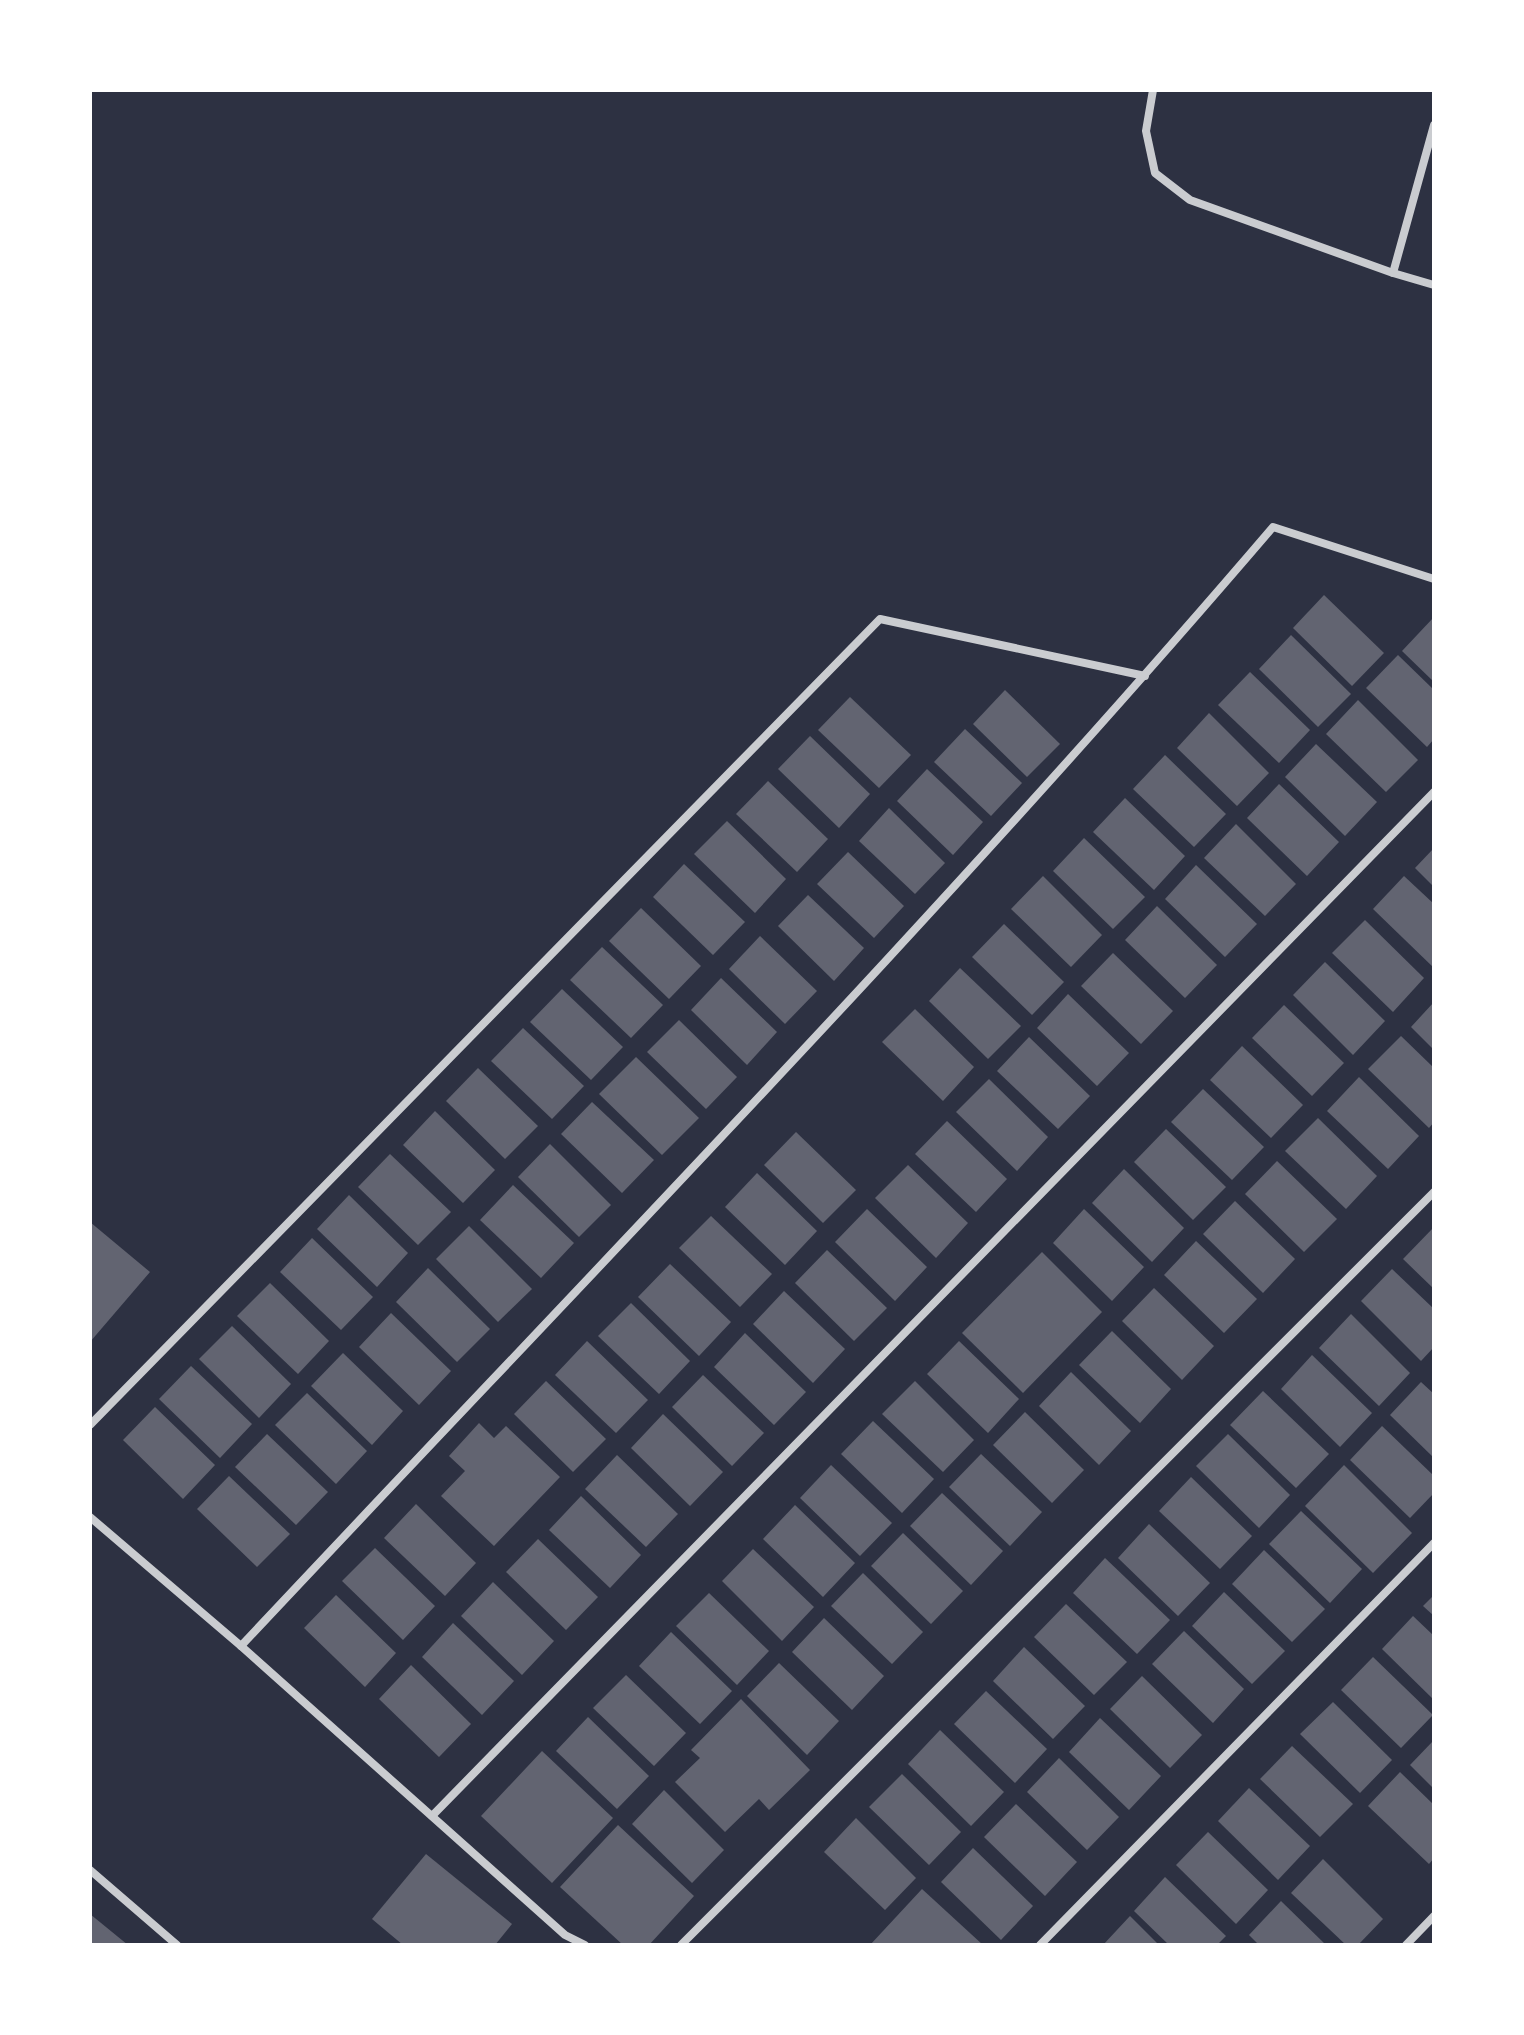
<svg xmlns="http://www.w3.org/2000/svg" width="1524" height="2035" font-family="'DM Sans',sans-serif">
<rect width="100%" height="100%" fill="#2d3142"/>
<!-- building -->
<g fill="#626471">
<path d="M1324 595 1384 653 1352 686 1293 628Z"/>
<path d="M1434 617V682L1402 651Z"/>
<path d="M1291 635 1351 694 1318 727 1259 669Z"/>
<path d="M1398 655 1434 690V739L1427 747 1366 688Z"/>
<path d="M1250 672 1310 730 1279 763 1218 705Z"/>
<path d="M1005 690 1060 744 1027 777 973 724Z"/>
<path d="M850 697 911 755 879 788 818 730Z"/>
<path d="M1358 700 1418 760 1386 792 1326 734Z"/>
<path d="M1209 713 1269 773 1237 806 1177 748Z"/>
<path d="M965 729 1022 783 991 816 934 762Z"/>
<path d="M810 736 870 794 839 828 778 769Z"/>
<path d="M1316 744 1377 802 1345 836 1285 777Z"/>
<path d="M1165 755 1226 814 1194 847 1133 789Z"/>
<path d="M927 769 983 822 953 855 897 801Z"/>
<path d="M768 781 828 839 797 872 736 814Z"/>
<path d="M1279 784 1339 842 1307 876 1247 818Z"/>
<path d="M1125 798 1185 856 1154 890 1093 832Z"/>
<path d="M889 808 945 863 915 894 859 841Z"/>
<path d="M727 821 786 879 755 913 694 854Z"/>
<path d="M1236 824 1296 884 1265 916 1204 858Z"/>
<path d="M1084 838 1145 897 1113 929 1053 871Z"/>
<path d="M1434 848V887L1415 868Z"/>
<path d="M848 852 904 906 874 938 817 884Z"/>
<path d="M684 864 745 922 713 955 653 897Z"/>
<path d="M1196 865 1257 924 1225 957 1165 899Z"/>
<path d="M1043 876 1102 935 1071 967 1011 909Z"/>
<path d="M1404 876 1434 904V968L1373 909Z"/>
<path d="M808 895 864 948 834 981 778 926Z"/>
<path d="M1157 906 1217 965 1185 998 1125 940Z"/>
<path d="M641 908 701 966 669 999 609 941Z"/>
<path d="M1365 920 1424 978 1393 1012 1332 953Z"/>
<path d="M1004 924 1064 982 1032 1015 972 957Z"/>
<path d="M760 936 817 991 785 1024 729 969Z"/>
<path d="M602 947 663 1005 631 1038 570 980Z"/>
<path d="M1113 953 1173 1011 1141 1044 1081 986Z"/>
<path d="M1325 962 1385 1021 1353 1055 1293 995Z"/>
<path d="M960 968 1021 1026 988 1059 929 1001Z"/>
<path d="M721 978 777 1032 747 1065 691 1010Z"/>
<path d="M562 989 623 1047 591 1080 530 1022Z"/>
<path d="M1068 994 1129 1053 1097 1086 1037 1028Z"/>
<path d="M1434 1002V1050L1411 1027Z"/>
<path d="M1284 1005 1344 1063 1312 1096 1252 1038Z"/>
<path d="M915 1009 974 1067 943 1101 882 1042Z"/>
<path d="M679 1020 737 1077 706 1109 647 1052Z"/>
<path d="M523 1028 584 1086 552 1119 491 1061Z"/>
<path d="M1401 1036 1434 1068V1122L1429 1128 1368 1069Z"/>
<path d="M1029 1037 1090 1096 1058 1129 997 1071Z"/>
<path d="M1242 1046 1303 1105 1271 1138 1210 1080Z"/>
<path d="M636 1057 699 1118 662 1155 599 1094Z"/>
<path d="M478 1068 538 1126 505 1159 446 1101Z"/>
<path d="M1359 1077 1419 1136 1388 1169 1327 1111Z"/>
<path d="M989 1079 1048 1137 1017 1171 956 1112Z"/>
<path d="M1203 1089 1264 1147 1232 1180 1171 1122Z"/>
<path d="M592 1102 654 1160 622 1193 561 1134Z"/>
<path d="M435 1111 495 1170 463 1203 403 1145Z"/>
<path d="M1318 1118 1377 1176 1346 1209 1285 1151Z"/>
<path d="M947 1121 1007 1179 976 1212 915 1154Z"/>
<path d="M1166 1129 1226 1187 1193 1220 1134 1162Z"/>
<path d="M796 1132 856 1190 823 1223 764 1165Z"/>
<path d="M550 1144 611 1205 579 1237 518 1177Z"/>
<path d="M390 1154 451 1212 418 1245 358 1187Z"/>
<path d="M1277 1161 1337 1219 1304 1252 1245 1194Z"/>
<path d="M908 1165 968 1223 936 1258 875 1198Z"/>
<path d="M1124 1169 1184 1228 1152 1262 1092 1203Z"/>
<path d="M757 1173 817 1231 785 1265 725 1207Z"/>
<path d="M513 1185 574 1243 541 1278 480 1220Z"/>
<path d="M349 1195 408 1253 377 1287 317 1229Z"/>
<path d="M1235 1201 1295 1259 1263 1293 1203 1234Z"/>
<path d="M867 1209 927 1267 895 1301 835 1242Z"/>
<path d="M1084 1209 1144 1267 1112 1301 1053 1243Z"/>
<path d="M711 1216 772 1274 740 1307 679 1248Z"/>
<path d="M90 1222 150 1272 90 1342Z"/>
<path d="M469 1226 532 1289 498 1322 436 1259Z"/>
<path d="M1434 1227V1289L1403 1259Z"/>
<path d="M312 1238 373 1297 341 1330 280 1272Z"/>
<path d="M1196 1241 1257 1299 1224 1333 1164 1275Z"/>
<path d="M827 1250 887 1308 854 1341 795 1283Z"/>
<path d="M1042 1252 1102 1312 1023 1393 962 1333Z"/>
<path d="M670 1264 731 1322 699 1356 638 1297Z"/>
<path d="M428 1268 490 1329 457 1362 396 1302Z"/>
<path d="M1392 1269 1434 1309V1347L1421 1361 1361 1301Z"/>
<path d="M270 1283 329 1341 298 1374 237 1316Z"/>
<path d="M1154 1288 1214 1346 1182 1380 1122 1321Z"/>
<path d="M784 1291 845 1349 813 1383 753 1324Z"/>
<path d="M631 1303 690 1361 659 1394 598 1336Z"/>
<path d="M391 1313 451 1371 419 1405 359 1347Z"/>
<path d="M1351 1314 1410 1373 1379 1406 1319 1348Z"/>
<path d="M232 1326 291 1384 259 1418 199 1359Z"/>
<path d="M1112 1331 1171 1389 1140 1423 1079 1365Z"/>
<path d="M745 1333 806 1392 774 1425 714 1367Z"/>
<path d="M587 1341 648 1400 616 1433 555 1375Z"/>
<path d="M959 1341 1019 1399 988 1433 927 1374Z"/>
<path d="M343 1353 403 1411 372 1445 311 1386Z"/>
<path d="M1312 1355 1372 1413 1340 1447 1281 1389Z"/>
<path d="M191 1366 252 1424 220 1458 159 1399Z"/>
<path d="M1071 1372 1131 1431 1099 1465 1039 1406Z"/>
<path d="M703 1375 764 1433 732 1466 672 1407Z"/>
<path d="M546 1381 606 1439 573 1472 514 1414Z"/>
<path d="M915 1381 974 1440 943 1472 882 1414Z"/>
<path d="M1421 1382 1434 1394V1458L1390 1415Z"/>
<path d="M1263 1391 1329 1454 1296 1488 1230 1425Z"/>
<path d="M307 1393 367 1451 336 1484 275 1425Z"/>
<path d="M155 1407 215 1465 183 1499 123 1440Z"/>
<path d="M1025 1412 1084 1470 1052 1503 993 1445Z"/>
<path d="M663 1414 723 1472 690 1506 631 1448Z"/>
<path d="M873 1421 934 1479 902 1513 841 1454Z"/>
<path d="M479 1423 494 1438 506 1426 560 1477 494 1546 441 1496 465 1471 449 1456Z"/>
<path d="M1382 1426 1434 1476V1493L1410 1518 1350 1460Z"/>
<path d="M267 1434 328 1492 296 1525 235 1467Z"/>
<path d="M1228 1434 1290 1495 1259 1528 1196 1466Z"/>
<path d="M981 1454 1042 1512 1010 1546 949 1487Z"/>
<path d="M617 1455 678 1514 646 1547 585 1489Z"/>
<path d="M831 1465 892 1523 860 1556 800 1498Z"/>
<path d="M1344 1465 1412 1533 1373 1573 1305 1506Z"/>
<path d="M229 1476 290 1534 257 1567 197 1509Z"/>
<path d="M1191 1477 1252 1536 1220 1569 1159 1511Z"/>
<path d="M942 1493 1003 1551 971 1585 910 1526Z"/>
<path d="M581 1496 641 1555 610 1588 549 1530Z"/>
<path d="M416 1504 476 1563 445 1596 384 1538Z"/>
<path d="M795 1505 855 1563 823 1597 763 1539Z"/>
<path d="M1301 1511 1362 1569 1330 1603 1269 1544Z"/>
<path d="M1149 1524 1210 1583 1178 1616 1118 1558Z"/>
<path d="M903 1533 963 1591 931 1624 871 1566Z"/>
<path d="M538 1539 598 1597 566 1630 506 1572Z"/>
<path d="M375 1548 435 1606 403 1640 342 1581Z"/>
<path d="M753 1549 814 1607 782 1641 722 1581Z"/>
<path d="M1264 1550 1325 1609 1292 1642 1232 1584Z"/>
<path d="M1105 1558 1170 1620 1137 1654 1073 1593Z"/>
<path d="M863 1573 923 1632 892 1664 831 1606Z"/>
<path d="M493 1582 554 1641 522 1675 461 1616Z"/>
<path d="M1224 1592 1285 1651 1252 1684 1192 1626Z"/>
<path d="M709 1593 769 1651 737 1685 676 1626Z"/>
<path d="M336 1595 396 1653 365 1687 304 1628Z"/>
<path d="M1434 1595V1616L1423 1606Z"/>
<path d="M1066 1604 1127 1662 1094 1695 1034 1637Z"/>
<path d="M1413 1616 1434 1636V1700L1382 1649Z"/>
<path d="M824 1618 884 1676 852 1710 792 1652Z"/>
<path d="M453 1623 514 1681 482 1715 422 1657Z"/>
<path d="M1184 1631 1244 1689 1213 1723 1152 1664Z"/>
<path d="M671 1632 732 1691 700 1724 639 1666Z"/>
<path d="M1024 1647 1085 1706 1053 1739 993 1681Z"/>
<path d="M1373 1657 1433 1715 1401 1748 1341 1690Z"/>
<path d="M779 1663 839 1721 807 1755 747 1696Z"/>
<path d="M411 1665 471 1724 439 1757 379 1699Z"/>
<path d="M626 1675 686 1733 654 1766 593 1708Z"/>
<path d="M1142 1676 1202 1735 1170 1768 1110 1709Z"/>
<path d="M986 1691 1047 1749 1015 1783 954 1724Z"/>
<path d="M741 1699 810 1770 769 1810 759 1799 725 1832 675 1782 700 1758 691 1750Z"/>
<path d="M1333 1702 1392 1760 1360 1793 1300 1734Z"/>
<path d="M588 1717 649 1776 617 1809 556 1751Z"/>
<path d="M1100 1718 1161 1776 1129 1810 1069 1752Z"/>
<path d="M940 1730 1004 1792 971 1826 908 1764Z"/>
<path d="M1434 1740V1789L1410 1765Z"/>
<path d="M1292 1746 1353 1804 1320 1837 1260 1779Z"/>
<path d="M542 1751 613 1818 552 1883 481 1816Z"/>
<path d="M1059 1758 1119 1817 1087 1850 1027 1792Z"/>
<path d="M1400 1772 1434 1805V1858L1429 1864 1368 1806Z"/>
<path d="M902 1774 961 1832 929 1865 869 1807Z"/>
<path d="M1249 1788 1310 1846 1278 1880 1218 1821Z"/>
<path d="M664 1790 724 1850 692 1883 632 1824Z"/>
<path d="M1016 1804 1077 1862 1045 1896 984 1837Z"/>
<path d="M856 1818 916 1878 885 1910 824 1852Z"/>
<path d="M618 1825 694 1896 649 1945H623L560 1887Z"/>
<path d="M1208 1832 1268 1890 1236 1924 1176 1865Z"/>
<path d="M973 1848 1033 1906 1001 1940 941 1882Z"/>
<path d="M426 1854 512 1924 495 1945H403L372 1919Z"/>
<path d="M1323 1859 1383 1919 1358 1945H1346L1291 1893Z"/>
<path d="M1165 1877 1226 1936 1217 1945H1169L1134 1911Z"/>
<path d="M922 1889 983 1945H870Z"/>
<path d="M1281 1901 1326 1945H1259L1249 1935Z"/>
<path d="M90 1914 128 1945H90Z"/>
<path d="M1130 1916 1159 1945H1103Z"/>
</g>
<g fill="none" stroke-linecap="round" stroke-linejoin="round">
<!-- minor -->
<g stroke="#caccd0" stroke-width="8">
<path d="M1153 90 1146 131 1155 173 1190 200 1393 273 1434 285"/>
<path d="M1393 273 1434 125"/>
<path d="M90 1425 880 619 1145 676"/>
<path d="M90 1517 241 1646 565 1935 585 1945"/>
<path d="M241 1646C588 1276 943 913 1273 527L1434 579"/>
<path d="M432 1816 1434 792"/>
<path d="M90 1870 177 1945"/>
<path d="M681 1945 1434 1192"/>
<path d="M1040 1945 1434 1543"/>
<path d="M1406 1945 1434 1916"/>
</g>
</g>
<!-- border -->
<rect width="1524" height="2035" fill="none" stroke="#ffffff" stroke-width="184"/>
</svg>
